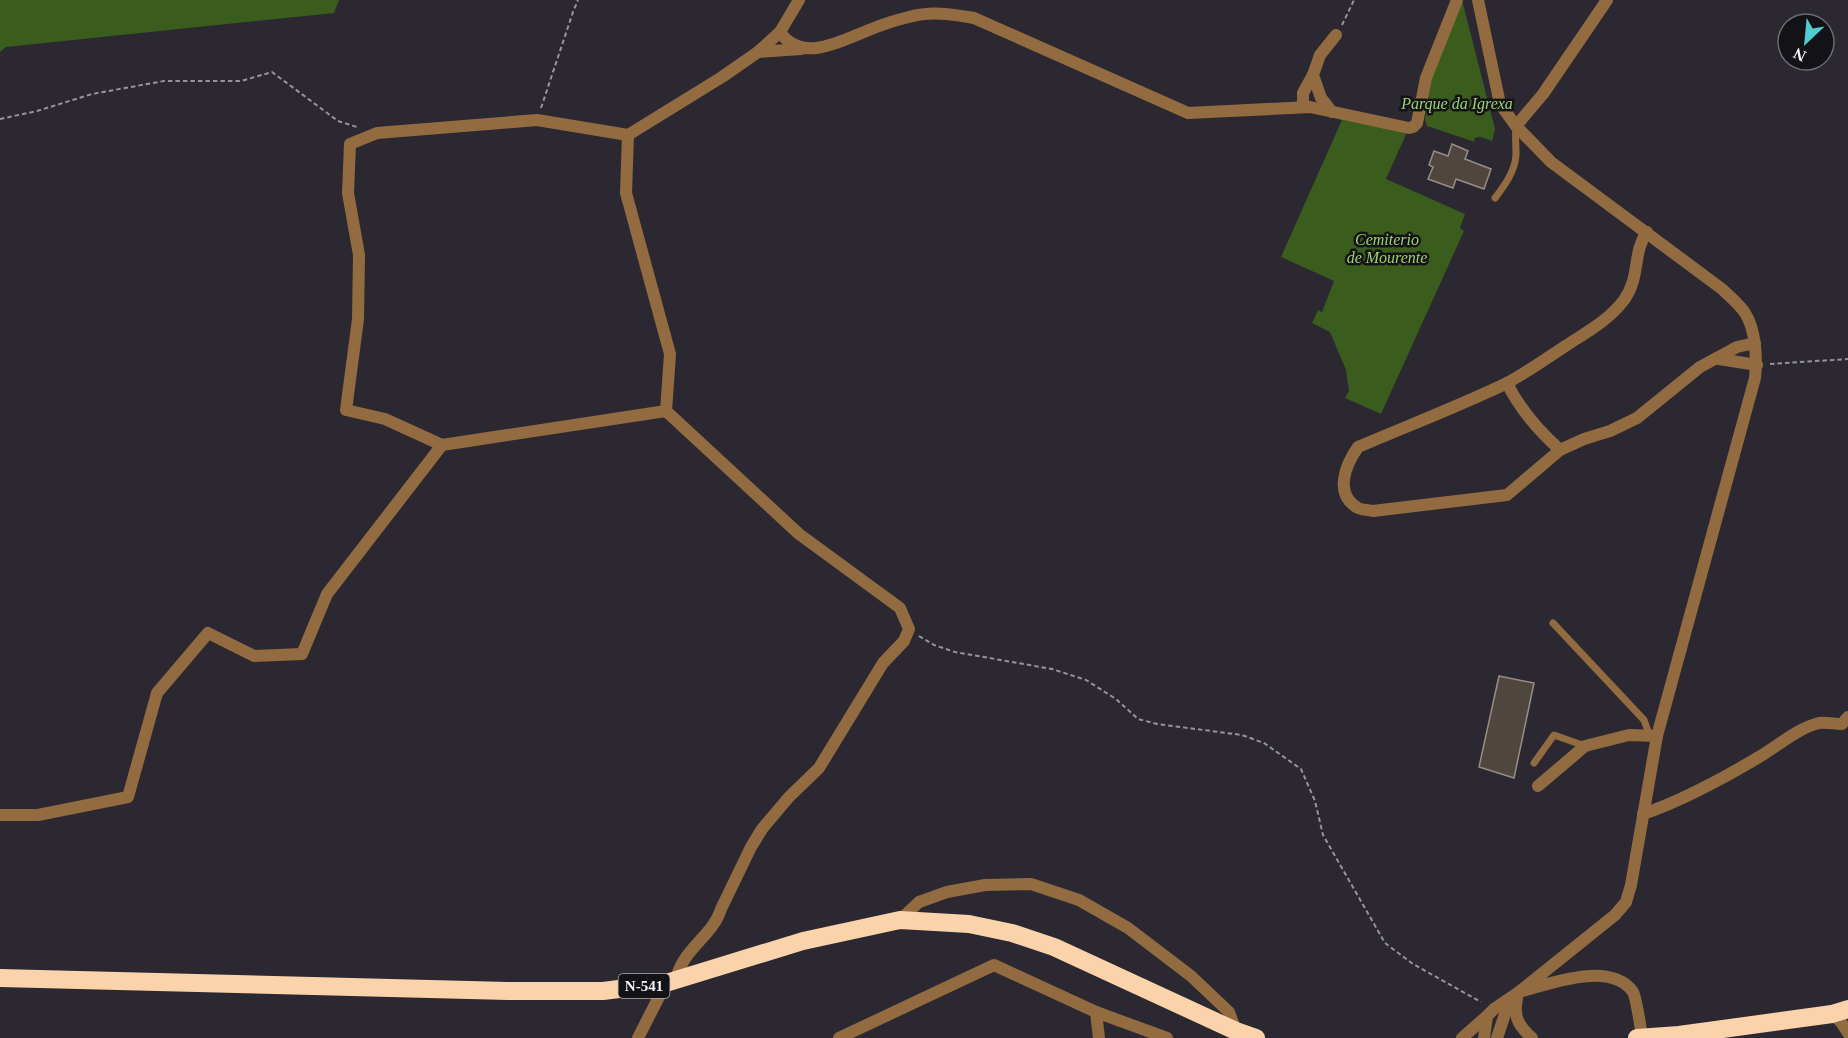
<svg xmlns="http://www.w3.org/2000/svg" width="1848" height="1038" font-family="Georgia,serif">
<rect width="100%" height="100%" fill="#2b2832"/>
<!-- green -->
<g fill="#3a5c1c">
<path d="M0 0H339L334 13 6 47 0 52Z"/>
<path d="M1462 0 1495 129 1492 141 1481 137 1474 138 1475 142 1427 126 1425 120 1429 75Z"/>
<path d="M1342 120 1407 132 1386 179 1465 214 1460 228 1464 231 1381 414 1345 398 1349 391 1346 370 1330 332 1312 323 1318 310 1322 312 1334 281 1281 257Z"/>
</g>
<!-- building -->
<g fill="#4f463f" stroke="#988d85" stroke-width="1.5">
<path d="M1452 144 1468 151 1465 159 1491 169 1484 189 1456 179 1453 188 1428 179 1433 167 1429 165 1434 151 1448 156Z"/>
<path d="M1499 676 1534 683 1514 778 1479 767Z"/>
</g>
<g fill="none" stroke-linecap="round" stroke-linejoin="round">
<!-- path -->
<g stroke="#97949d" stroke-width="2" stroke-dasharray="4.5 3" stroke-linecap="butt">
<path d="M1342 25 1354 0"/>
<path d="M541 108 573 12 578 0"/>
<path d="M0 119 37 111 92 94 164 81H241L272 72 338 121 357 127"/>
<path d="M1770 364 1848 359"/>
<path d="M919 636 934 645 955 652 1052 669 1086 680 1116 699 1138 719 1157 724 1242 735 1264 743 1301 769 1315 801 1323 835 1385 943 1413 964 1481 1002"/>
</g>
<!-- lane -->
<g stroke="#936b40" stroke-width="7">
<path d="M1495 198C1505 185 1515 171 1516 155 1516 145 1515 136 1516 126"/>
<path d="M1553 623 1644 720 1649 734"/>
<path d="M1534 763 1554 735 1585 746"/>
</g>
<!-- street -->
<g stroke="#936b40" stroke-width="12">
<path d="M1478 0 1500 104 1516 126 1551 162 1722 289C1730 297 1739 304 1745 313 1756 330 1757 359 1755 378L1657 736 1631 885 1626 902 1615 915 1519 992 1494 1009 1487 1016 1484 1038"/>
<path d="M780 32C802 64 841 41 869 30 881 25 896 20 909 17 931 11 952 14 974 18L1188 113 1310 107 1409 128 1413 127 1417 123 1426 78 1457 0"/>
<path d="M758 52 801 49"/>
<path d="M1303 107V93L1313 75"/>
<path d="M1332 112 1321 98 1313 75 1320 55 1336 35"/>
<path d="M1516 126 1543 94 1607 0"/>
<path d="M1647 232C1632 253 1641 276 1624 300 1609 320 1587 332 1567 345 1547 358 1526 373 1505 384 1457 407 1407 426 1358 447 1346 464 1333 494 1358 508 1362 510 1369 510 1373 511L1507 495 1560 450 1584 439 1610 431 1637 418 1700 367 1737 347 1755 343"/>
<path d="M1719 359 1757 365"/>
<path d="M1507 383C1519 408 1540 432 1560 450"/>
<path d="M442 445 385 419 346 410 358 319 359 255 348 193 350 144 377 133 537 120 628 135"/>
<path d="M1538 786 1585 746 1629 735 1657 736"/>
<path d="M1643 814C1684 800 1722 779 1759 757 1776 747 1800 727 1819 723 1826 722 1835 724 1842 724L1848 717"/>
<path d="M0 815H38L128 797 157 693 208 633 254 656 302 654 327 594 442 445 666 411"/>
<path d="M900 920 919 902 947 892 985 885 1031 884 1079 900 1128 928 1191 976 1229 1012 1236 1031"/>
<path d="M676 981C680 951 713 936 721 909L751 847 762 829 789 797 819 768 883 663 904 641 909 629 900 608 799 534 666 411 670 354 626 193 628 135 722 77 758 52 780 32 799 0"/>
<path d="M1517 999C1513 1017 1519 1026 1532 1038"/>
<path d="M1096 1012 1099 1038"/>
<path d="M1832 1014 1841 1022 1848 1033"/>
<path d="M638 1038 666 983"/>
<path d="M839 1038 994 965 1096 1012 1167 1038"/>
<path d="M1462 1038 1487 1016"/>
<path d="M1497 1038 1506 1011 1519 992C1548 984 1611 960 1633 992 1636 997 1641 1029 1642 1038"/>
</g>
<!-- highway -->
<g stroke="#fbd3ab" stroke-width="18">
<path d="M0 978 508 991H603L666 983 803 941 900 920 969 924 1012 933 1054 947 1236 1031 1256 1038"/>
<path d="M1637 1038 1679 1035 1832 1014 1848 1009"/>
</g>
</g>
<g text-anchor="middle" dominant-baseline="central" stroke-width="5" stroke-linejoin="round" paint-order="stroke">
<!-- shield labels -->
<rect fill="#131216" stroke="#b0afb5" stroke-width="1.5" x="618.5" y="974" width="51" height="24" rx="4.5"/>
<g font-size="15" font-weight="bold" fill="#f4f2f9">
<text x="644" y="986">N-541</text>
</g>
<!-- park labels -->
<g font-size="16" font-style="italic" fill="#9bd36f" stroke="#131216">
<text x="1457" y="103">Parque da Igrexa</text>
<text x="1387" y="239">Cemiterio<tspan x="1387" dy="18">de Mourente</tspan></text>
</g>
</g>
<!-- north arrow -->
<g transform="translate(1806 42) rotate(206)"><circle r="28" fill="#131216" stroke="#6d6c71" stroke-width="1.5"/>
<path d="M0-4.5L10 22L0 15L-10 22Z" fill="#51ccd2"/>
<text y="-9" font-size="16" font-weight="bold" text-anchor="middle" fill="#f4f2f9">N</text>
</g>
</svg>
